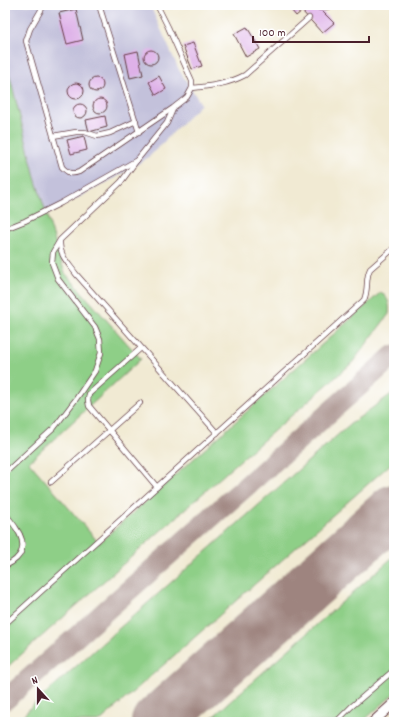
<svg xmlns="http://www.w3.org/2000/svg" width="399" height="727" font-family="Dekko,sans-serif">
<rect width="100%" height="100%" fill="#fff"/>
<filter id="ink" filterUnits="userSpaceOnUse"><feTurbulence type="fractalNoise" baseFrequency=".025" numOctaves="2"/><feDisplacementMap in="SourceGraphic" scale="8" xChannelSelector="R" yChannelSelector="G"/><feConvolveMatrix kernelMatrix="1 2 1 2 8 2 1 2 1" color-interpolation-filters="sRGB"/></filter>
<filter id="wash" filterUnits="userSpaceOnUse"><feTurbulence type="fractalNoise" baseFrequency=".012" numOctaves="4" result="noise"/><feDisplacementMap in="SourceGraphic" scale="16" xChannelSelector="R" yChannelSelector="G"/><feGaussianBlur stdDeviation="0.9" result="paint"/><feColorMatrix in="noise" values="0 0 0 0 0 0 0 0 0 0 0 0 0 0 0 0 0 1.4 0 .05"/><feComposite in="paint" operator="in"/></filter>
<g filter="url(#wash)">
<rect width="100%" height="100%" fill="#f1ead3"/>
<!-- industrial -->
<path fill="#c3c1db" d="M5 5H150L179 70 201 104 149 157 117 177 46 215 36 181 5 57Z"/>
<!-- green -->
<g fill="#8ecf87" stroke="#6c7759">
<path d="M5 57 36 181 65 273 141 359 29 462 99 543 381 292C389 299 390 304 389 314L352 363 237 463 5 669Z"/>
<path d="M394 392V461L99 722H17L38 700 349 425Z"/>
<path d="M394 556V694L362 722H207Z"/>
</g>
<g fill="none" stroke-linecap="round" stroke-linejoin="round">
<!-- taxiway -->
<path stroke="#9e847f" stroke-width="21" d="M5 700 394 355"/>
<!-- runway -->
<path stroke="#9e847f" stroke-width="52" d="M157 722 394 510"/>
</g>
<g id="blocks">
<!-- building -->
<g fill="#deb1e8">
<path d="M287 5H316L334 23 322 33 302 11 296 16Z"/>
<path d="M76 9 83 40 67 44 59 13Z"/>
<path d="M247 27 260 49 246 57 234 34Z"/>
<path d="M193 43 202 66 192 69 183 46Z"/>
<circle cx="151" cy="57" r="7"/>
<path d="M138 51 143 75 130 78 125 54Z"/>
<path d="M159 76 166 89 156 95 149 82Z"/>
<circle cx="96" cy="85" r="7"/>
<circle cx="76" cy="91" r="8"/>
<circle cx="100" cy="106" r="7"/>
<circle cx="80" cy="111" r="7"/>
<path d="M105 116 107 127 89 132 86 120Z"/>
<path d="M84 136 87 150 71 154 67 140Z"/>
</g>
</g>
</g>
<g filter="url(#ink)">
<use href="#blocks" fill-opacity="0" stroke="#633d44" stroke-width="1"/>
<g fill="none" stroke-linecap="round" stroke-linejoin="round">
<!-- service casing -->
<g stroke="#633d44" stroke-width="6">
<g id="service">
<path d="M44 5 30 29 26 41 62 167C68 173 71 175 79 172L173 108 187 97 192 88V81L168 27 157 5"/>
<path d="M99 5 139 132"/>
<path d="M320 8 336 5"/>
<path d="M192 88C211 86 228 84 245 75L309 18"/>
<path d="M53 136 76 132H85L97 136 110 133 136 121"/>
<path d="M5 229 25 221 61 203 137 160 167 123 173 109"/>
<path d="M60 242C59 255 69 264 76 274L217 433"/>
<path d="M141 348 89 394 88 400 89 406 157 487"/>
<path d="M5 473 54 428 76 399 95 371 101 353 100 339 95 327 58 279 52 263 53 252 60 240 121 182 137 160"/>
<path d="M51 482 140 403"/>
<path d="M5 513C8 518 13 523 16 528 28 545 23 558 5 566"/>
<path d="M5 624 364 300C369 288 365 279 370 269L394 248"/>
<path d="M336 722 351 707 394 670"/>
</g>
</g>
<!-- minor casing -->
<g stroke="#633d44" stroke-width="11">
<path id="minor" d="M373 722 394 703"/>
</g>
<!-- service -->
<use href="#service" stroke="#fff" stroke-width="4.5"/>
<!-- minor -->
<use href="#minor" stroke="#fff" stroke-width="9"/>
</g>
</g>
<!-- margin -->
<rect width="399" height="727" fill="none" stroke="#fff" stroke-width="20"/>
<!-- north arrow -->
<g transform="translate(38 689) rotate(339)" stroke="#ffffff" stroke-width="3" paint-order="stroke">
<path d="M0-3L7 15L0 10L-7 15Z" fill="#4a1f2b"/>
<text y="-6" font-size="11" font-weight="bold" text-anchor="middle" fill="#4a1f2b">N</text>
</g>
<!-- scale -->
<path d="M253 36v6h116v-6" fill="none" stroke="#4a1f2b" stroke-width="2"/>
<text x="259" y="36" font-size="12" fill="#4a1f2b" stroke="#ffffff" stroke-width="3" paint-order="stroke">100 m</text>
</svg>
